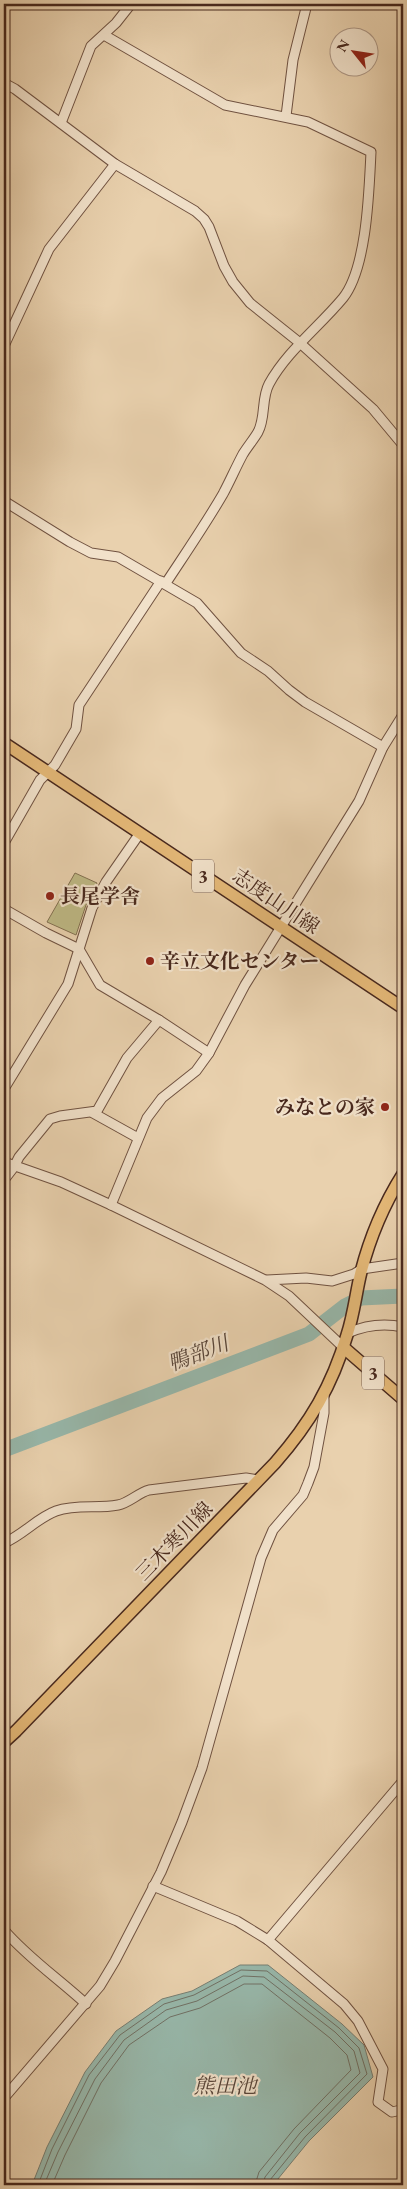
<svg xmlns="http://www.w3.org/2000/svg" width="407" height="2189" font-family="'EB Garamond','Noto Serif JP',serif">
<rect width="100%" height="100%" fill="#e9d1ae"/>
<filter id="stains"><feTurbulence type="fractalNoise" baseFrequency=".004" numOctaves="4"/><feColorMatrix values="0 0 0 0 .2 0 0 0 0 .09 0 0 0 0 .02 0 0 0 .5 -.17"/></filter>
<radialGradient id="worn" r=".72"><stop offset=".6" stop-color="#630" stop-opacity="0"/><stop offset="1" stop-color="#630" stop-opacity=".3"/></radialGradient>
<!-- green -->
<path fill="#beb985" stroke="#837051" d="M75 873 97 883 86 905 76 935 47 922Z"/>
<!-- water -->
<path fill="#97b7aa" stroke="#777e72" d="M240 1965H268L342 2024 364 2045 373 2077 309 2141 273 2185H32L47 2147 85 2072 116 2031 162 1999 192 1991Z"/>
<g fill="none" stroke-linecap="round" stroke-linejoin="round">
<!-- shore -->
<g stroke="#707064" stroke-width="1">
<path d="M38 2185 52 2149 89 2075 120 2035 164 2004 194 1995 241 1970 267 1971 339 2028 359 2048 367 2074 305 2137 270 2180 269 2185"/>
<path d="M44 2185 58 2152 95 2079 124 2040 166 2010 197 2001 243 1976 264 1977 335 2032 354 2051 360 2073 300 2133 265 2177 263 2185"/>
<path d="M52 2185 65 2155 101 2083 129 2045 170 2017 200 2008 244 1984H262L330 2038 347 2055 351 2070 294 2129 259 2172 255 2185"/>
</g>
<!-- river -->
<path stroke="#97b7aa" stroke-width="15" d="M4 1450 309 1334 345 1306 361 1298 403 1296"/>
<!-- minor casing -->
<g stroke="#705241" stroke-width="11">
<g id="minor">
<path d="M104 35 225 105 308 122 371 152C369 191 367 268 343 298 319 327 287 351 269 384 261 399 266 417 258 432 254 439 248 446 243 454 236 467 230 481 223 494 205 525 185 554 166 583"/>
<path d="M4 83 15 89 115 164 195 211 204 219 209 227 224 266 233 282 250 303 300 343 373 409 403 445"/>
<path d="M286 116 293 60 307 4"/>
<path d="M61 123 91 46 116 23 131 4"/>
<path d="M4 346 49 249 115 164"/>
<path d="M4 501 70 542 91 553 118 557 197 603 241 653 268 671 289 690 305 702 383 747"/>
<path d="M4 843 40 780 55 765 76 729 79 705 161 581"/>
<path d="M4 909 46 933 79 949 100 985 159 1020 209 1053"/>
<path d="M4 1089 68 984 92 908 106 882 140 833"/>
<path d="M93 1113 138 1138"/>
<path d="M4 1162 61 1182 111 1205 265 1280 289 1296 343 1347"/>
<path d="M4 1180 14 1167 19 1157 50 1119 60 1116 97 1111 127 1058 159 1020"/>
<path d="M111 1205 147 1118 162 1098 196 1071 209 1053 245 985 359 801 383 747 403 715"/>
<path d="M267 1280 306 1278 332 1281 354 1274 362 1269 403 1263"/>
<path d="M348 1333C366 1325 384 1323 403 1327"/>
<path d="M4 1543C23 1535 37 1518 56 1511 76 1504 98 1509 118 1505 129 1503 138 1493 149 1490L246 1478 258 1480"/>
<path d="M153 1886 237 1921 268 1940 344 2004 358 2021 383 2069 378 2102 392 2112 401 2110 403 2107"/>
<path d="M4 1930C28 1958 59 1979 86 2004"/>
<path d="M268 1940 403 1781"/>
<path d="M4 2098 100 1986 115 1961 161 1872 182 1822 202 1768 261 1558 273 1530 303 1495 308 1483 314 1467 324 1413V1396"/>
</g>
</g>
<!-- major casing -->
<g stroke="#48281d" stroke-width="14">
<g id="major">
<path d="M4 743 403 1008"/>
<path d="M343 1347 403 1399"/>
<path d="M4 1742 16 1731 275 1463C310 1423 332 1386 347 1335 354 1314 356 1292 361 1272 370 1237 384 1204 403 1174"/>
</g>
</g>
<!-- minor -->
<use href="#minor" stroke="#f1e1ca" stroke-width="9"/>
<!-- major -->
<use href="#major" stroke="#e4b877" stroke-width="11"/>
</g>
<!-- markers -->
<g fill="#8f2418" stroke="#f1e1ca" stroke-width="2">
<circle cx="50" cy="896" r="5"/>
<circle cx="150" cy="961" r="5"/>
<circle cx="385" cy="1107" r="5"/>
</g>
<g text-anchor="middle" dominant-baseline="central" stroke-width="4.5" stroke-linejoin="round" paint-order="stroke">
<!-- shield labels -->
<g fill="#f1e1ca" stroke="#7b6051" stroke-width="1">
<rect x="192" y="859.5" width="22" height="33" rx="4"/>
<rect x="362" y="1356.5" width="22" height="33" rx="4"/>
</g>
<g font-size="19" font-weight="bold" fill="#48281d">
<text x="203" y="876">3</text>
<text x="373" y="1373">3</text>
</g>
<!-- poi labels -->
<g font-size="20" font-weight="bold" fill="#48281d" stroke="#f1e1ca" text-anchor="start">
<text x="60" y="896">長尾学舎</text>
<text x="160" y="961">辛立文化センター</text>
<text x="375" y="1107" text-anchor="end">みなとの家</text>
</g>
<!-- street labels -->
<g font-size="20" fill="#48281d" stroke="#f1e1ca">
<text transform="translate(276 901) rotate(34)">志度山川線</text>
<text transform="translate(174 1541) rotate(-46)">三木寒川線</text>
</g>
<!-- water labels -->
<g font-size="21" font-style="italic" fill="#584539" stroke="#f1e1ca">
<text transform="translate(198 1353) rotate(-21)">鴨部川</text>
<text x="225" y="2085">熊田池</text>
</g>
</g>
<!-- margin -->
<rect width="407" height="2189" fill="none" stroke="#e9d1ae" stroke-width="20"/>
<rect x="5" y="5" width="397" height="2179" fill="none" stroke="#48281d" stroke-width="2.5"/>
<rect x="10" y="10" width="387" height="2169" fill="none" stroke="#48281d"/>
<!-- north arrow -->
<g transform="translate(354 52) rotate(300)"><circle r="24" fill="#f1e1ca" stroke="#ad9785"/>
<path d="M0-4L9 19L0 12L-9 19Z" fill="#8f2418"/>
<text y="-8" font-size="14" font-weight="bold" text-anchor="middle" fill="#48281d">N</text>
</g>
<rect width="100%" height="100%" filter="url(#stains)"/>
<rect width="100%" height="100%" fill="url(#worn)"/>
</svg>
